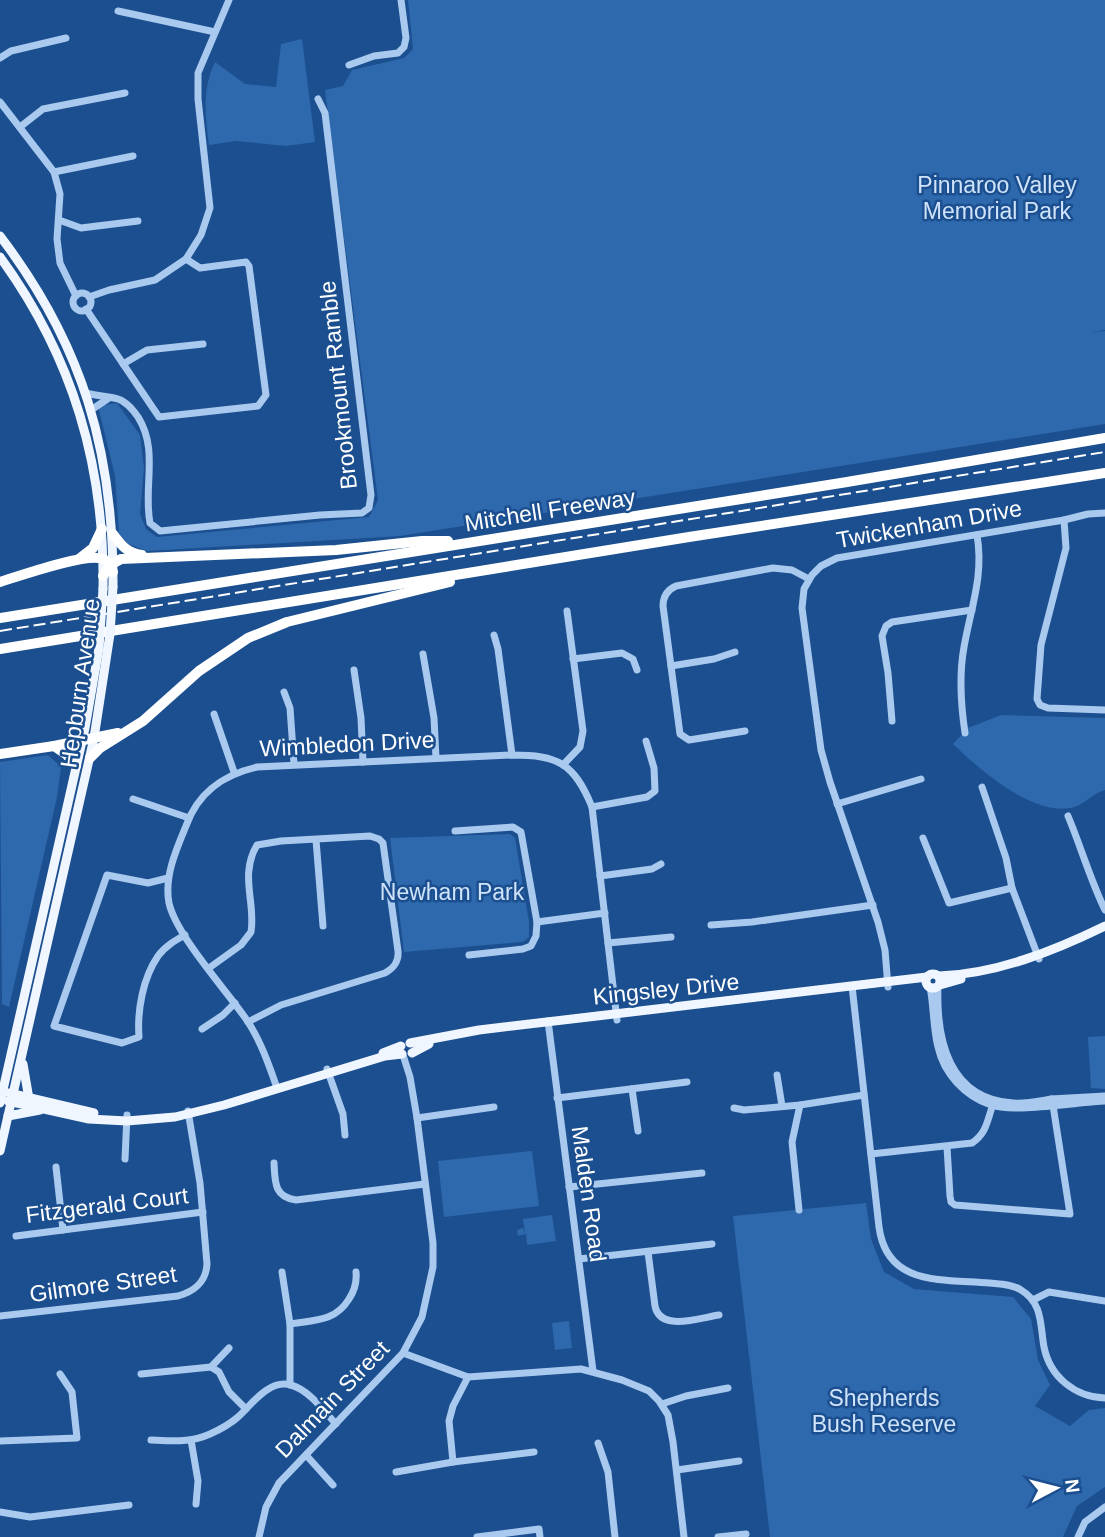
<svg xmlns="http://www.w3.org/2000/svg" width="1105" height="1537" font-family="Helvetica,sans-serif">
<rect width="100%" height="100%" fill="#1b4f8f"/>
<!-- green -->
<g fill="#2e69ad">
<path d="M408 0H1105V330L1091 332 1105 331V424L400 536 147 551 128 544 119 534 115 476 98 406 117 403 140 435 144 468 140 514 146 529 157 537 369 517 378 500 325 90 343 86 352 70 404 58 413 49Z"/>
<path d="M302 39 315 142 286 146 236 141 209 145C205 115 202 89 215 62L245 84 276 87 281 44Z"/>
<path d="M1001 715 1105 718V790C1093 793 1083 806 1071 808 1031 815 979 769 953 744L968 728Z"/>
<path d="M48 755 61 767 57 797 9 1007 2 1004 0 762Z"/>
<path d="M510 834 515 838 529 922V937L523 942 404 952 390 838Z"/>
<path d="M1105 1036V1089L1091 1088 1088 1037Z"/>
<path d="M532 1151 539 1206 444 1217 438 1161Z"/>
<path d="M866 1203 871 1239 884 1272 914 1289 1013 1297 1031 1319 1038 1360 1050 1385 1035 1406 1070 1426 1089 1410 1105 1408V1487L1077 1506 1063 1537H770L733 1216Z"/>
<path d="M552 1215 556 1241 527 1245 526 1234 518 1236 517 1230 523 1228 525 1233 523 1219Z"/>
<path d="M569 1321 572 1348 555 1350 552 1323Z"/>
</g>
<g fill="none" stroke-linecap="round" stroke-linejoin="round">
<!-- minor -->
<g stroke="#a9c9ee" stroke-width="7">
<path d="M118 11 215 32"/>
<path d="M0 58 11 51 66 38"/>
<path d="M349 65 374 56 398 53 404 47 406 38 401 0"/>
<path d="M0 102 54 172 60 194 57 239 60 263 76 296"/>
<path d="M20 127 43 109 125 93"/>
<path d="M54 172 133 156"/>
<path d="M59 220 81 228 138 221"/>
<path d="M186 259 201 235 210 208 198 99V73L229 0"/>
<circle cx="82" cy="302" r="9"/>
<path d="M86 309 159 417 258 406 266 395 249 266 246 262 200 268 186 259 155 280 109 290 89 297"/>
<path d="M123 364 147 350 203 344"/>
<path d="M86 393C97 396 108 396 118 399 127 402 133 410 138 417 159 450 143 487 150 523L160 531 320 515 362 513 369 508 371 495 325 113 318 99"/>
<path d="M91 410 109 398"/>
<path d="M1064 520 1066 548 1041 645 1037 699 1040 705 1048 708 1105 710"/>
<path d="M494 635 498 649 512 755"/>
<path d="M423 654 434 718 436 758"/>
<path d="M573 659 622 653 633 659 637 670"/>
<path d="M671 666 714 659 735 652"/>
<path d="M354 670 361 718 363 762"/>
<path d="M284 692 290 708 294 764"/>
<path d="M214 714 234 772"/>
<path d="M892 721 888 673 882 636 886 626 892 622 972 610"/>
<path d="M745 731 689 740 680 734 663 606C663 596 667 590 676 586L773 568 792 570 809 579"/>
<path d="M965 733C961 706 959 674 964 647 971 607 984 576 977 535"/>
<path d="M563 765 580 747 583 731 567 611"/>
<path d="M982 787 1006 858 1012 888 1039 959"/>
<path d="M133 799 189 818"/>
<path d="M837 804 921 779"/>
<path d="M592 807 647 797 655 791 654 768 646 741"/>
<path d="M1068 816C1081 847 1090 879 1105 910"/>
<path d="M455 831 513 827 521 832 537 922 536 936 531 946 523 949 469 955"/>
<path d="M923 838 949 903 1012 888"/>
<path d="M316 840 323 926"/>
<path d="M600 876 652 869 661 864"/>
<path d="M168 878 148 883 107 875 54 1026 122 1043 139 1037C137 1010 143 978 158 956 165 946 176 940 185 935"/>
<path d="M537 922 605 913"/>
<path d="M711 925 752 922 873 905"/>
<path d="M608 943 671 937"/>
<path d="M209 968 241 945 251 932C256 903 239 875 257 845L281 841 370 836 379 839 383 843 398 951C399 962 394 968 385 973L281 1005 248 1022"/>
<path d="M852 986 879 1227C887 1287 943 1279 990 1283 1000 1284 1012 1284 1021 1290 1043 1303 1040 1325 1044 1347 1050 1377 1075 1397 1105 1398"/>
<path d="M938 986C936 1040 949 1099 1013 1103 1026 1104 1039 1101 1051 1099 1069 1098 1087 1097 1105 1096"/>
<path d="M888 987 885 950 878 922 830 782 821 750 802 608 804 589 812 575 821 566 837 558 1064 520 1088 514 1105 513"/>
<path d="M930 987C934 1007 933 1028 938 1047 944 1074 965 1096 991 1105 1012 1113 1079 1102 1105 1101"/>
<path d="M548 1021 593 1371"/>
<path d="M202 1029 223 1015 235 1003"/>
<path d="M327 1069 343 1114 345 1135"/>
<path d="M777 1075 782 1106"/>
<path d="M277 1088C269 1065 260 1039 246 1019 226 990 176 935 169 903 164 877 176 850 186 826 198 792 223 775 257 767L512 755C558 755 574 763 592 807L617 1020"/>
<path d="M632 1089 638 1131"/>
<path d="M557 1098 687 1082"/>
<path d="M734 1108 744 1110 800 1105 864 1095"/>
<path d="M417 1118 494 1107"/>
<path d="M947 1147 950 1196 951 1202 955 1205 1070 1214 1052 1099"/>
<path d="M871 1154 972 1143C988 1132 987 1119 994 1102"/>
<path d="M125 1159 127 1115"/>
<path d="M274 1163C275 1182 274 1197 296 1200L425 1184"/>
<path d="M56 1167 63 1230"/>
<path d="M569 1187 702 1173"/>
<path d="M799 1210 792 1142 800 1105"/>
<path d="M16 1236 203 1212"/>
<path d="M648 1252 655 1306C660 1332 699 1318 719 1315"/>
<path d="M579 1259 712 1244"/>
<path d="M282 1272 290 1324V1385"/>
<path d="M1033 1300 1049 1292 1105 1301"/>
<path d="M0 1316 178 1296C195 1291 206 1282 207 1264L200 1183 188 1111"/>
<path d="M290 1324C314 1320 335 1322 349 1299 355 1290 357 1282 356 1272"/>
<path d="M403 1353 468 1377 581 1369 622 1380 649 1391 659 1401 668 1415 673 1442 684 1537"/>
<path d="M211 1367 229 1348"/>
<path d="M141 1374 211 1367 219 1372 229 1392 246 1409"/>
<path d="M662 1404 686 1396 728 1388"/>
<path d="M151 1440C172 1441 190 1443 210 1434 219 1430 230 1424 238 1417 252 1404 269 1379 291 1385 309 1390 324 1411 336 1424"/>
<path d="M191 1440 198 1481 196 1504"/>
<path d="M0 1441 77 1438 72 1392 60 1374"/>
<path d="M598 1443 608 1472 615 1537"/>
<path d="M306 1455 333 1485"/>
<path d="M453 1462 449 1421 453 1406 468 1377"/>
<path d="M677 1470 739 1461"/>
<path d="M396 1472 453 1462 534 1452"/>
<path d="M0 1512 30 1517 129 1505"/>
<path d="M259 1537 266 1507 279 1483 403 1353 422 1317 433 1267V1243L417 1118 410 1077 403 1055"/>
<path d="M477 1537 539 1529 540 1537"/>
<path d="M718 1537 746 1534"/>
<path d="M1078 1537 1085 1522 1105 1507"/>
</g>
<!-- major -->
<g stroke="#f0f6ff" stroke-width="9">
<path d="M0 236C83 345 114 452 113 587"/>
<path d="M0 257C73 357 105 466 103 589"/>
<circle cx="933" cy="981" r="7"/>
<path d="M939 976C996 974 1054 951 1105 926"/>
<path d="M940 985 961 979"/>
<path d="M410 1043 479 1030 927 977"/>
<path d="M383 1053 401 1046"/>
<path d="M412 1053 429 1044"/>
<path d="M23 1064 29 1099"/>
<path d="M9 1093 94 1113"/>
<path d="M8 1101 89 1119 127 1121 175 1117 224 1105 385 1056 402 1054"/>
<path d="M0 1103 85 728 99 648"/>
<path d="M8 1116 40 1110"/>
<path d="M0 1151 94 738 110 634"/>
</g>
<!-- highway -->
<g stroke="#fff" stroke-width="10">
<path d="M113 534C122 546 127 553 142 555"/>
<path d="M79 559 93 548 102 529"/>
<path d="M103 576 110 565 121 559 336 550 422 541H448"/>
<path d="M0 582C19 576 87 552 103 559 109 561 111 566 113 572"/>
<path d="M0 618 847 482 1105 438"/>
<path d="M0 649 689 537 1105 473"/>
<path d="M54 746 67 755 76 766"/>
<path d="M0 754 54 746 118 733"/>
<path d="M90 758 100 748 143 721 199 671 248 638 287 622 450 582"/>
</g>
<!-- rail -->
<path stroke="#fff" stroke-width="2" stroke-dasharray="12 5" stroke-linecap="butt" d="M0 631 1105 452"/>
<!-- major-bridge -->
<g stroke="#f0f6ff" stroke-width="9">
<path d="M110 634 113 587"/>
<path d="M99 648 103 589"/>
</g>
</g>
<g text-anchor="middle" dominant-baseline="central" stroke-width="5" stroke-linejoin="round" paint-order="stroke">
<!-- park labels -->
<g font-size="23" fill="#cfe3fa" stroke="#1b4f8f">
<text x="997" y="185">Pinnaroo Valley<tspan x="997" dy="26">Memorial Park</tspan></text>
<text x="452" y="892">Newham Park</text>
<text x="884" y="1398">Shepherds<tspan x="884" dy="26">Bush Reserve</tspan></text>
</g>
<!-- street labels -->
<g font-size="23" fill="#fff" stroke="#1b4f8f">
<text transform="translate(338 385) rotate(-96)">Brookmount Ramble</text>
<text transform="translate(550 510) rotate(-9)">Mitchell Freeway</text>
<text transform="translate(929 524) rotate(-10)">Twickenham Drive</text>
<text transform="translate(80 683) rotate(-82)">Hepburn Avenue</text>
<text transform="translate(347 744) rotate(-3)">Wimbledon Drive</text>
<text transform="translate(666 989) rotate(-6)">Kingsley Drive</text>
<text transform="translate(589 1194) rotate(82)">Malden Road</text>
<text transform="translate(107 1205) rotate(-7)">Fitzgerald Court</text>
<text transform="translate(103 1284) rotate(-8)">Gilmore Street</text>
<text transform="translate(332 1399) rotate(-46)">Dalmain Street</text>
</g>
</g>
<!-- north arrow -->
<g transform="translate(1056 1488) rotate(83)" stroke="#1b4f8f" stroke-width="5" paint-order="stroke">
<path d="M0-5L12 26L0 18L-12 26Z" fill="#ffffff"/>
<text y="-10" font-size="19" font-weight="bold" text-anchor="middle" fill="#ffffff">N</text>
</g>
</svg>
